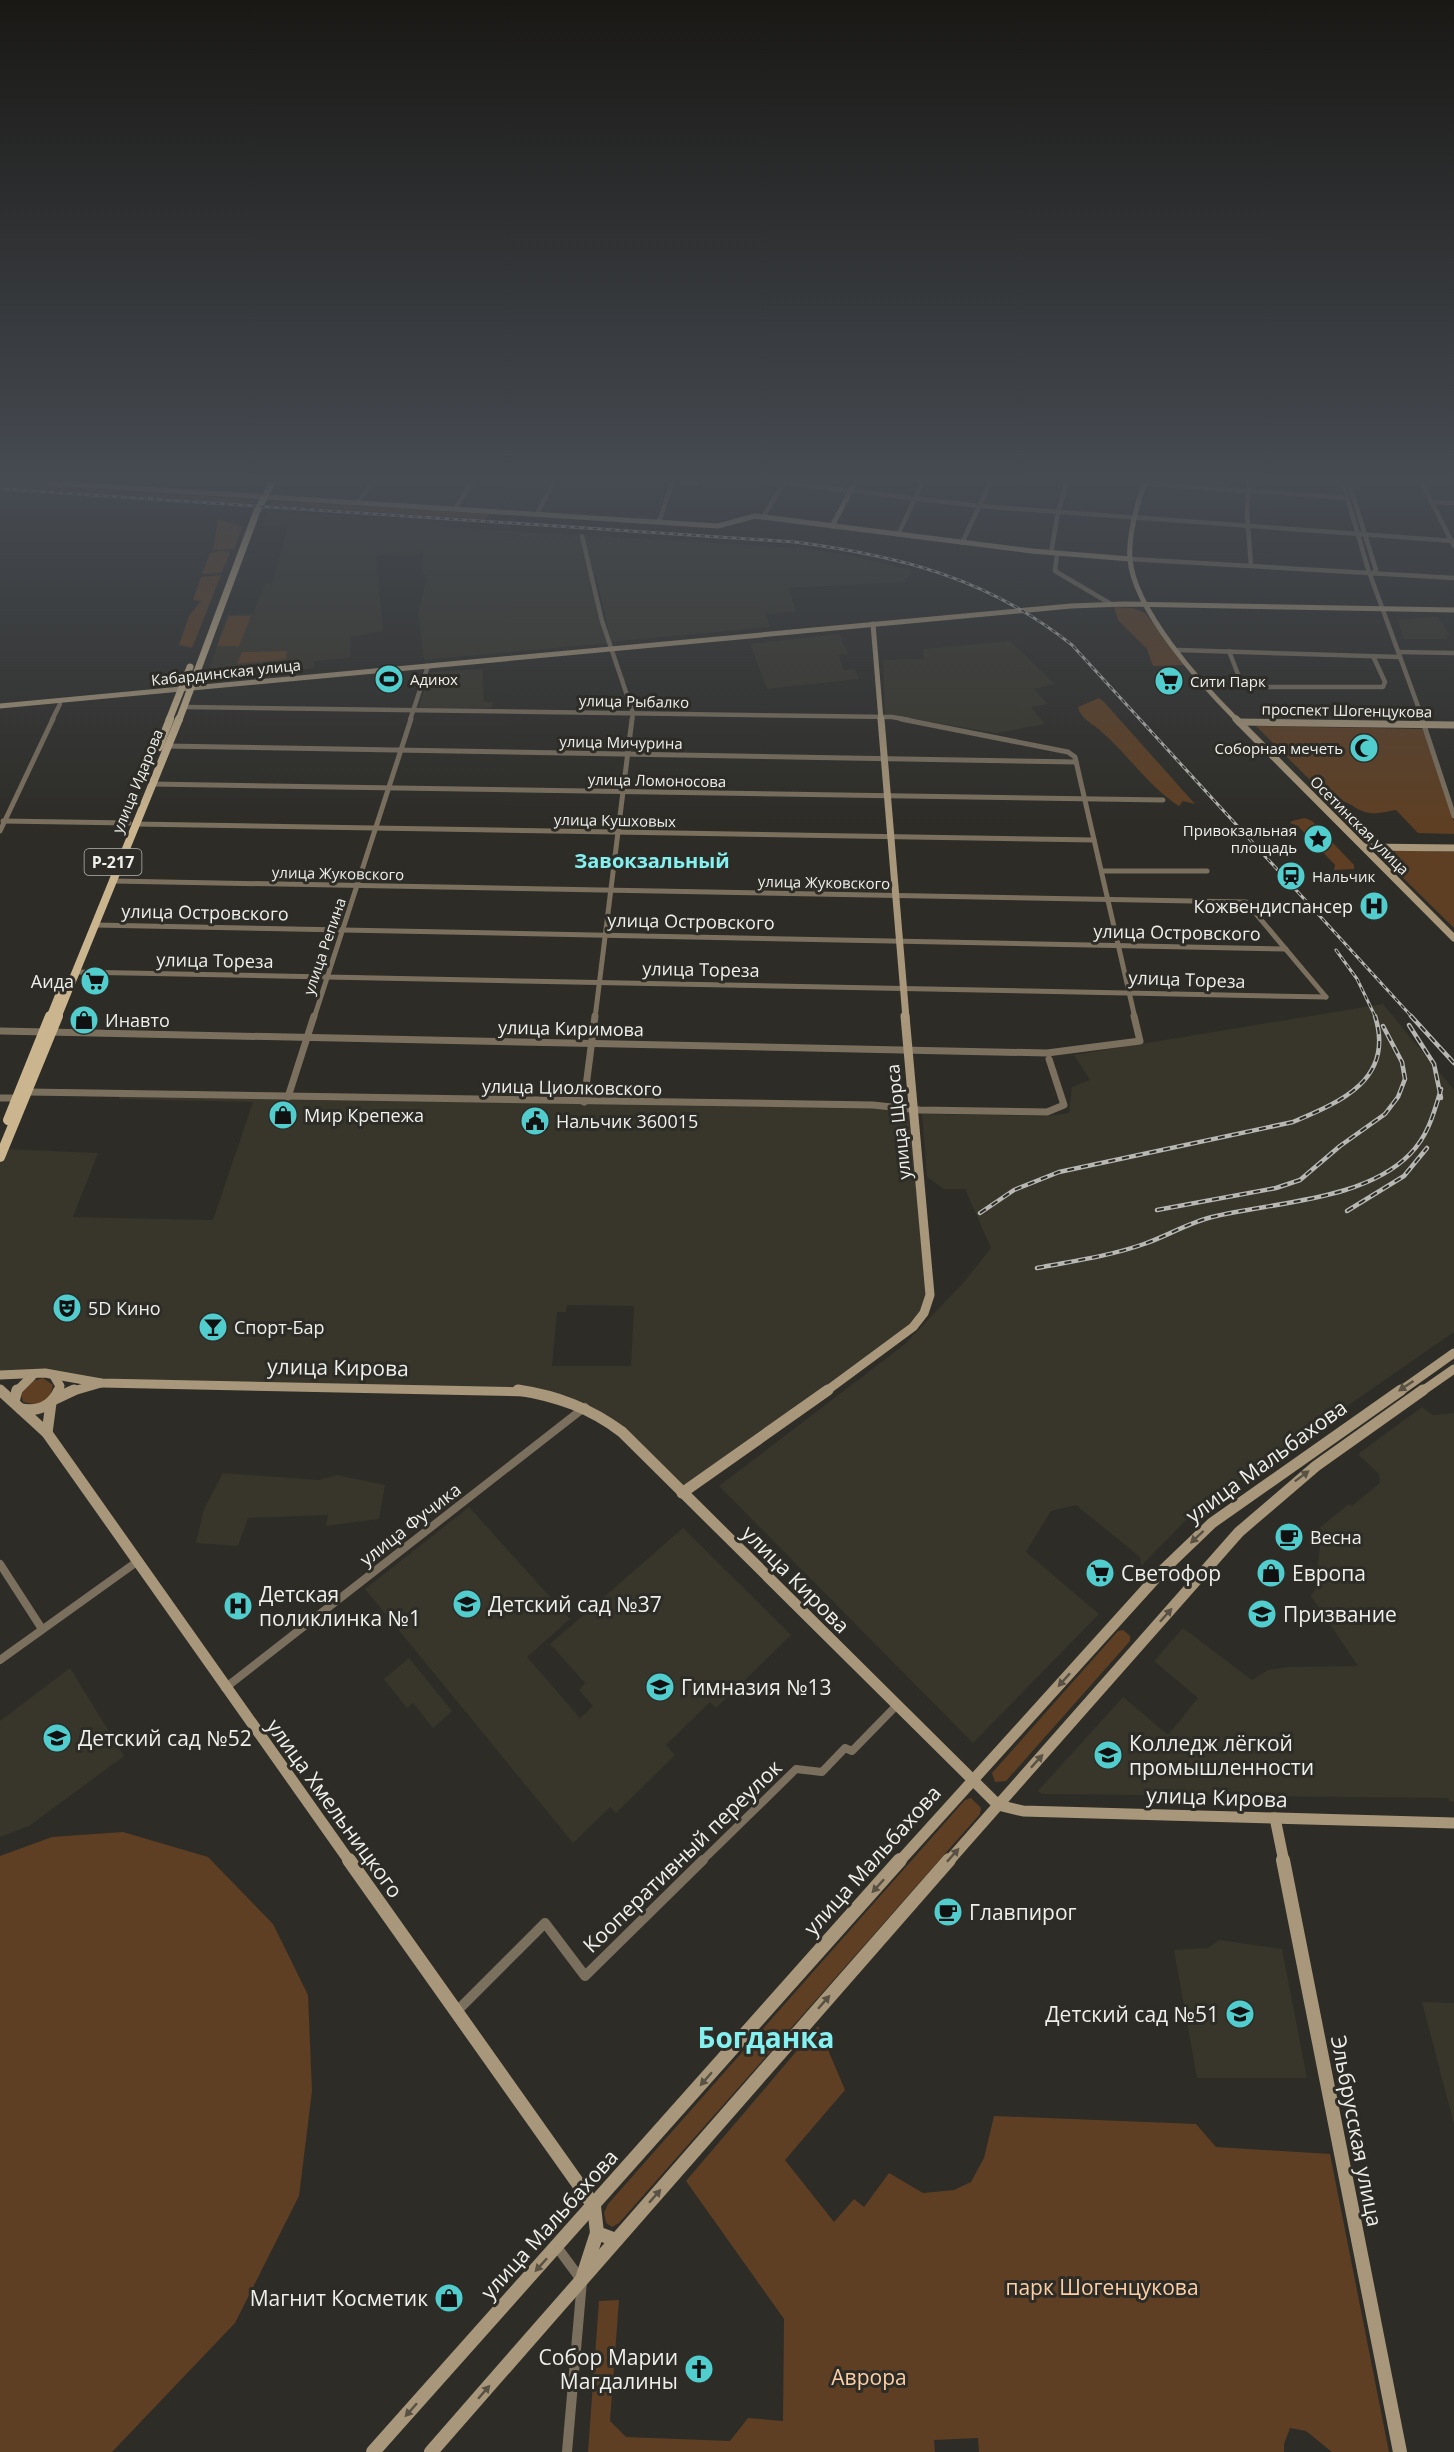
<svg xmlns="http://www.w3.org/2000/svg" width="1454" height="2452" font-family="'Open Sans',sans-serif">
<rect width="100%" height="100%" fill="#2d2c27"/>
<!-- built -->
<g fill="#38362b" fill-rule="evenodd">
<path d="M268 511 442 522 439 527 799 548 846 555 912 570 905 582 789 588 796 612 766 614 770 627 611 642 596 575H590L607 643 424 660 418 612 427 579 422 569 423 550 418 556 380 555 376 556 383 631 351 637 350 658 314 661V668L291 671 285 672 284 667 215 673 210 667 227 615 253 614 265 584 272 583 288 527 261 525Z"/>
<path d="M1438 617 1450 636H1446L1447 639H1404L1398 620Z"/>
<path d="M839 634 848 654 839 655 843 670 855 669 859 679 767 689 750 644Z"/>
<path d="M1010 641 1055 684 1034 689 1048 704 1031 707 1045 724 996 733 885 714 883 660 924 659 923 649Z"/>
<path d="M482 669 484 702H493L492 708 418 709 430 672Z"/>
<path d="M1383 1004 1454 1090V1332L1193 1513 1141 1566 1140 1557 1076 1505 1051 1511 1026 1552 1099 1614 973 1743 719 1486 905 1344 964 1282 991 1248 965 1189H944L927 1177 922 1114 1048 1116 1069 1113 1072 1087 1090 1080 1074 1055Z"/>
<path d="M121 1094 913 1108 927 1244 926 1314 682 1493 622 1432 556 1395 0 1375V1157L4 1149 98 1153 73 1217 213 1220 253 1102 119 1099ZM567 1305 634 1306 631 1366H552L557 1312H566Z"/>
<path d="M1422 1407 1433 1415 1454 1413V1802L1449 1801 1448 1798 1042 1794 1038 1791 1123 1697 1168 1735 1198 1698 1154 1661 1183 1628 1252 1680 1268 1670 1288 1667 1358 1666 1311 1596 1315 1590 1320 1545 1329 1538 1319 1528 1349 1504 1352 1506 1380 1483 1379 1474 1358 1454Z"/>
<path d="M223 1473 319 1480 337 1475 385 1485 379 1519 326 1526 328 1515 248 1518 238 1546 196 1543 204 1509Z"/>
<path d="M469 1507 570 1619 527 1657 580 1718 593 1706 579 1690 585 1683 550 1644 683 1528 791 1635 716 1708 710 1702 666 1745 675 1755 616 1813 610 1807 573 1843 365 1589Z"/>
<path d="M409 1658 452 1711 433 1728 413 1703 407 1708 384 1679Z"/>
<path d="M70 1668 124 1756 29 1826 0 1837V1721Z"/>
<path d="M1219 1940 1282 1949 1307 2078H1197L1174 1950 1208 1948Z"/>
<path d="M1422 2002 1454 2003V2124Z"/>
</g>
<!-- green -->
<g fill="#5e3f23">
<path d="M0 483 249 499 254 501 251 504 0 487Z"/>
<path d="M273 501 489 514 486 519 272 505Z"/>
<path d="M218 519 242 527 234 549 213 550Z"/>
<path d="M218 551H228L230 554 221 573 202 574 210 553Z"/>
<path d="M221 575 192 648 179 645 189 616 201 601 193 600 201 577Z"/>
<path d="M1114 607 1133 608 1145 613 1186 665 1153 666 1147 649 1118 620Z"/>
<path d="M229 616H251L239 646H217Z"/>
<path d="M287 651 286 659 237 664 242 652Z"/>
<path d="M1099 698 1104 702 1195 804 1183 801 1179 806C1149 787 1129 756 1102 732 1093 724 1080 718 1078 707Z"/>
<path d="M1256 726 1424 729 1454 822V834L1418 833 1396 810C1389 811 1379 814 1371 813 1356 812 1345 796 1329 799Z"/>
<path d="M1305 818 1312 821 1354 865V869L1334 870 1335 865 1298 826 1290 823 1292 821Z"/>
<path d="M1394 850 1454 852V928L1394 869 1397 857Z"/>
<path d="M43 1378 53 1385 50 1397 38 1405 23 1402 21 1393 33 1381Z"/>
<path d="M1123 1630 1130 1636V1641L1006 1781 995 1782 992 1773 1118 1631Z"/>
<path d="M971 1798 981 1808 980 1814 619 2223 612 2227 606 2223 604 2213 608 2204 965 1800Z"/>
<path d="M123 1832 208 1857 273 1924 308 1995 312 2091 299 2196 235 2323 112 2452H0V1856L52 1837Z"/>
<path d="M818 2026 845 2090 785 2160 834 2222 854 2199 864 2207 889 2173 923 2193 954 2190 971 2182 984 2158 994 2116 1196 2124 1216 2147 1330 2154 1389 2452H1332L1306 2431 1290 2428 1284 2444V2452H979L978 2438 934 2440 935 2452H588L599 2301 619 2300 610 2421 626 2437 730 2441 748 2418 783 2421 784 2319 686 2181Z"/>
</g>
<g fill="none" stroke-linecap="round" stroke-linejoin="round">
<!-- street-far4 -->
<g stroke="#7b705e" stroke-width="4.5">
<path d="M681 483H696"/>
<path d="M787 483 979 506 1454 541"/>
<path d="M1136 483 1347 498"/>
<path d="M1249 483 1247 513 1251 566"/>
<path d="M1343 483 1368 569 1423 720"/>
<path d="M1349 483 1376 570 1372 574"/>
<path d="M1422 483 1454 546"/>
<path d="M1431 502 1454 503"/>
<path d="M357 503 372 483"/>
<path d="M455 509 471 483"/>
<path d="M537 514 553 483"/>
<path d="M763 517 784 483"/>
<path d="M659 522 672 483"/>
<path d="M898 535 922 483"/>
<path d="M582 536 602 621 633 713 632 720"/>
<path d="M962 543 990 483"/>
<path d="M1051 553 1058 512 1067 483"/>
<path d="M1057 554 1055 571 1111 604"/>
<path d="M1130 559 1454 578"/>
<path d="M1178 650 1400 657"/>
<path d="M1229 651 1241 682 1251 687H1383L1385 682 1373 656"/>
<path d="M1399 652 1454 653"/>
<path d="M184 707 892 717 909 720"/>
<path d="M52 720 60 704"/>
<path d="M410 720 428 666"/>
</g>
<!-- street-far3 -->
<g stroke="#7b705e" stroke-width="5">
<path d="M901 719 1068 752 1075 757 1135 1018"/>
<path d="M1422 719 1454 816"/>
<path d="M165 746 1076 762"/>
<path d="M151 784 1163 800"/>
<path d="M3 821 129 823"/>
<path d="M135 824 1094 840"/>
<path d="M0 831 53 719"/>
<path d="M1102 871H1207"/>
<path d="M113 881 1246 902 1326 997"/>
<path d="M95 925 1286 949"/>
<path d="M76 972 1326 997"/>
<path d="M314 1018 411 719"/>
<path d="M595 1018 632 719"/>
</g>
<!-- street-far2 -->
<g stroke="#7b705e" stroke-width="7">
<path d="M0 1031 1047 1053 1140 1041 1134 1016"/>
<path d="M28 1092 873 1105 920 1110 1047 1112 1064 1105 1049 1059"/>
<path d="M288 1097 314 1016"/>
<path d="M0 1098H17"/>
<path d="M584 1102 595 1016"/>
</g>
<!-- street-far1 -->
<g stroke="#7b705e" stroke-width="8">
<path d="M0 1564 42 1629"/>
<path d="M0 1660 138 1561"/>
<path d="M225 1688 585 1407"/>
<path d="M701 1862 796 1769 822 1772 845 1748 852 1751 897 1705"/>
</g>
<!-- street -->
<g stroke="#7b705e" stroke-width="10">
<path d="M457 2011 545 1923 585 1976 703 1860"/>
<path d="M557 2247 582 2281 567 2452"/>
</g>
<!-- secondary-far4 -->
<g stroke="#a8977a" stroke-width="5">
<path d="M49 483 718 526 755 516 1032 551 1130 559"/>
<path d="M1145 483C1137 502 1128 538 1130 559 1134 610 1201 684 1237 720"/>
<path d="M832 526 855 483"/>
<path d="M873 624 881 720"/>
<path d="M0 706 1071 606 1124 604 1454 610"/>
</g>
<!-- secondary-far3 -->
<g stroke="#a8977a" stroke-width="7">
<path d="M881 719 906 1018"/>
<path d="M1236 719 1454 938"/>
<path d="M1239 722 1454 725"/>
<path d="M1364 847 1454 848"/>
</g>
<!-- secondary-far2 -->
<g stroke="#a8977a" stroke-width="9">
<path d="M0 1375 45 1373 101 1383 528 1392"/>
<path d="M54 1376 60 1386 58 1392"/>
<path d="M0 1390 2 1392"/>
<path d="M16 1392 32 1376"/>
<path d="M70 1392 101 1383"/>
<path d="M825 1392 913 1327 924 1313 930 1295 905 1016"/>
<path d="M1399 1392 1454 1353"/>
<path d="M1421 1392 1454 1369"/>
</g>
<!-- secondary-far1 -->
<g stroke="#a8977a" stroke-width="11">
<path d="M0 1390 47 1433 350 1862"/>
<path d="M518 1390C557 1396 590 1408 622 1432L998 1805 1023 1811 1454 1823"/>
<path d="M55 1399 74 1390"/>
<path d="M14 1402 17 1390"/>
<path d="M21 1409C38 1412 52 1406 59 1390"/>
<path d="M47 1433 51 1403"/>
<path d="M682 1493 828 1390"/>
<path d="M1275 1818 1284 1862"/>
<path d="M899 1862 1163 1570 1212 1523 1401 1390"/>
<path d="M948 1862 1239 1532 1316 1466 1423 1390"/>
</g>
<!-- secondary -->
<g stroke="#a8977a" stroke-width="14">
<path d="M349 1860 594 2206 597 2233 583 2276"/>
<path d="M1283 1860 1400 2452"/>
<path d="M597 2233 616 2240"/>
<path d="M373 2452 900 1860"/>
<path d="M431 2452 949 1860"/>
</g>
<!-- primary-far2 -->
<g stroke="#cab58f" stroke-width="7">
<path d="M169 720 190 667"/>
<path d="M179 720 257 511 272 483"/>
</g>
<!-- primary-far1 -->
<g stroke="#cab58f" stroke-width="8">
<path d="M159 747 170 719"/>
<path d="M50 1018 60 993"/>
<path d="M57 1018 179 719"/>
</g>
<!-- primary -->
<g stroke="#cab58f" stroke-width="10">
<path d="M8 1120 50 1016"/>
<path d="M0 1157 58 1016"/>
</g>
<!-- rail-far1 casing -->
<g stroke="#b8b7b3" stroke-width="3">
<g id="rail-far1">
<path d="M0 489 795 542C900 556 988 578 1072 645L1413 1018"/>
<path d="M1336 950 1357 979 1376 1018"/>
</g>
</g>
<!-- rail casing -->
<g stroke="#b8b7b3" stroke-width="4.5">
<g id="rail">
<path d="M1411 1016 1454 1063"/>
<path d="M1409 1025 1434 1064 1441 1098"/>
<path d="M1157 1210 1276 1188 1300 1180 1340 1146 1385 1114 1398 1097 1405 1079 1402 1062 1383 1026"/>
<path d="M1347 1211 1404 1176 1427 1148"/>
<path d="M980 1213 1014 1190 1059 1172 1293 1122C1341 1102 1395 1079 1375 1016"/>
<path d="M1037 1268C1073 1261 1110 1256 1144 1244 1167 1236 1188 1223 1212 1217 1273 1202 1364 1201 1410 1154 1428 1136 1434 1113 1441 1089"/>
</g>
</g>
<!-- rail-far1 -->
<use href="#rail-far1" stroke="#2d2c27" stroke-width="1.5" stroke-dasharray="4.5" stroke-linecap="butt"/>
<!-- rail -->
<use href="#rail" stroke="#2d2c27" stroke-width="2" stroke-dasharray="7" stroke-linecap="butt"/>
</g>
<!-- one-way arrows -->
<defs><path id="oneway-solid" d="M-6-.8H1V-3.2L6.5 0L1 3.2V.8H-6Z" transform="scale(1.5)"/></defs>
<g fill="#585144">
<use href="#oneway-solid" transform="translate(1406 1386) rotate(146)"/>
<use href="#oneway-solid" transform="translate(1302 1476) rotate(-37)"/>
<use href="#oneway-solid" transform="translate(1197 1537) rotate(137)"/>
<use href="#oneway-solid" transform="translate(1166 1615) rotate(-48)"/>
<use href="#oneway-solid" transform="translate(1064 1680) rotate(132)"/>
<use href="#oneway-solid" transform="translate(1037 1761) rotate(-48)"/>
<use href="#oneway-solid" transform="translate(953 1855) rotate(-48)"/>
<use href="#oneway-solid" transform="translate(878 1886) rotate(132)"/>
<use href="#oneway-solid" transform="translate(824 2002) rotate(-49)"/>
<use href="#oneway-solid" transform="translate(706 2079) rotate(131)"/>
<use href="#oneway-solid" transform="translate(655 2196) rotate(-49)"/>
<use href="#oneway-solid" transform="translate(541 2265) rotate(132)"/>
<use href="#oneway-solid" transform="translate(484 2392) rotate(-49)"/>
<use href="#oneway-solid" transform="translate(411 2410) rotate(132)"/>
</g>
<!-- sky -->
<linearGradient id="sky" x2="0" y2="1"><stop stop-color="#191815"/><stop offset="0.58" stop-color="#464b52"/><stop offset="1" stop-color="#464b52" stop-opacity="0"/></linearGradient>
<rect width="1454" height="826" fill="url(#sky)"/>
<!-- icons -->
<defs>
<g id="stadium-disc" transform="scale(1.5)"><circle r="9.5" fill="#52cdcd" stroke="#2d2c27"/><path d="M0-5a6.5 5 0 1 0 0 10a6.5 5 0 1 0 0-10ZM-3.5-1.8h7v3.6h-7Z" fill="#111"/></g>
<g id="supermarket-disc" transform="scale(1.5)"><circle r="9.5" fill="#52cdcd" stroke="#2d2c27"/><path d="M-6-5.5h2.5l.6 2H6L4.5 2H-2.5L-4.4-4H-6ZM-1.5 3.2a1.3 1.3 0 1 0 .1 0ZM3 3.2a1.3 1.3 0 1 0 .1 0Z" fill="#111"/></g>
<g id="mosque-disc" transform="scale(1.5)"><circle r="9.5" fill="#52cdcd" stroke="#2d2c27"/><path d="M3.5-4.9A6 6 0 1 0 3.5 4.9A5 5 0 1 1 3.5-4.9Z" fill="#111"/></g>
<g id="sight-disc" transform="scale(1.5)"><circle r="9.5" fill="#52cdcd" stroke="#2d2c27"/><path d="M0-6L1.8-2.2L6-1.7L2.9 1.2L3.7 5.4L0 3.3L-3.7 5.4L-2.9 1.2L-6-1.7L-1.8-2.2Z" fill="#111"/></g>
<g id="station-disc" transform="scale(1.5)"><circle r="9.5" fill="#52cdcd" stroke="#2d2c27"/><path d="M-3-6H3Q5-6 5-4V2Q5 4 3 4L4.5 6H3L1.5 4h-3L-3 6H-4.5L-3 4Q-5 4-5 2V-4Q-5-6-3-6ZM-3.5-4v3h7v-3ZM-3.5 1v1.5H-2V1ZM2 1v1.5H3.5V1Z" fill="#111"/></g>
<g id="hospital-disc" transform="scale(1.5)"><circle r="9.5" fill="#52cdcd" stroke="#2d2c27"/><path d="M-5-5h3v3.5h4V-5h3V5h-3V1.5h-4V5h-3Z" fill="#111"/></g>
<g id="shop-disc" transform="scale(1.5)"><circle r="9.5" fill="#52cdcd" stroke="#2d2c27"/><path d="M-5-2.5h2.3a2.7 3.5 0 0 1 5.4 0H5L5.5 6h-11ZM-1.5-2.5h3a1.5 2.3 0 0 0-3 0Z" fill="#111"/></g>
<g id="civic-disc" transform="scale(1.5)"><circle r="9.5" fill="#52cdcd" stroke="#2d2c27"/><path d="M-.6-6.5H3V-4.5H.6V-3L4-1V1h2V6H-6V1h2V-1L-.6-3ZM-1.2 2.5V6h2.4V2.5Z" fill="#111"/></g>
<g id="theatre-disc" transform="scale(1.5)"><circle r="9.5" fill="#52cdcd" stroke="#2d2c27"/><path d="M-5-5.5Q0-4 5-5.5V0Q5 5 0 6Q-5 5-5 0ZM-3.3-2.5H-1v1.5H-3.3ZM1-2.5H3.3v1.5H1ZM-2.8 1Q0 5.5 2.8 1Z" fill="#111"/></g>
<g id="bar-disc" transform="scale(1.5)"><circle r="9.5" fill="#52cdcd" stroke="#2d2c27"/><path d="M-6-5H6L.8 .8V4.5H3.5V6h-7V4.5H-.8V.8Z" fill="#111"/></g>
<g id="cafe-disc" transform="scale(1.5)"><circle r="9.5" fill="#52cdcd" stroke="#2d2c27"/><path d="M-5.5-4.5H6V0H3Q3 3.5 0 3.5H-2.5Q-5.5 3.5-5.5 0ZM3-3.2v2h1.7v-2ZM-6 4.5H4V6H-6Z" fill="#111"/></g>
<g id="school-disc" transform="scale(1.5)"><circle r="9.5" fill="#52cdcd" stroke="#2d2c27"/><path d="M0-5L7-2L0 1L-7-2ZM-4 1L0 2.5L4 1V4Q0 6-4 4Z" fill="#111"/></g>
<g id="university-disc" transform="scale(1.5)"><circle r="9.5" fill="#52cdcd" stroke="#2d2c27"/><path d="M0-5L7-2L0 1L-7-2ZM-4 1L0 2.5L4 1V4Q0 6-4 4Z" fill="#111"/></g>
<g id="church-disc" transform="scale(1.5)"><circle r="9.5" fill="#52cdcd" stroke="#2d2c27"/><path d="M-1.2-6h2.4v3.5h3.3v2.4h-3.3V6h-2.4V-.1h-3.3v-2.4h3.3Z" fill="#111"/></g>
</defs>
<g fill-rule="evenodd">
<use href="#stadium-disc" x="389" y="679"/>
<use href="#supermarket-disc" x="1169" y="681"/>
<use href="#mosque-disc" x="1364" y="748"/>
<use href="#sight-disc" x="1318" y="839"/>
<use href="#station-disc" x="1291" y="876"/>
<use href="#hospital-disc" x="1374" y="906"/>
<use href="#supermarket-disc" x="95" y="981"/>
<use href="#shop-disc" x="84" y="1020"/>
<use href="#shop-disc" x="283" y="1115"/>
<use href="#civic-disc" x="535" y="1121"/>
<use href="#theatre-disc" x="67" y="1308"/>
<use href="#bar-disc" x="213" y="1327"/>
<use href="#cafe-disc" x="1289" y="1537"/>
<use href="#supermarket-disc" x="1100" y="1573"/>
<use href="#shop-disc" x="1271" y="1573"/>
<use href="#school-disc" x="467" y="1604"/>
<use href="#hospital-disc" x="238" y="1606"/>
<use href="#university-disc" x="1262" y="1614"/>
<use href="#school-disc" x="660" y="1687"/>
<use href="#school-disc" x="57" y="1738"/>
<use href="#university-disc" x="1108" y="1755"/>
<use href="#cafe-disc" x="948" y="1912"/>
<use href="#school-disc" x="1240" y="2014"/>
<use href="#shop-disc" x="449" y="2298"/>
<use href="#church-disc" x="699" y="2369"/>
</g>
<g text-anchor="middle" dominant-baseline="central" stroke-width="6" stroke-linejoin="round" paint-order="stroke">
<!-- far-street labels -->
<g font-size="15" fill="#efefeb" stroke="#2d2c27">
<text transform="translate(226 672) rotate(-6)">Кабардинская улица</text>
<text transform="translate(634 701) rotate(1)">улица Рыбалко</text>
<text transform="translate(1347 710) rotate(1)">проспект Шогенцукова</text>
<text transform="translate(621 742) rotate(1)">улица Мичурина</text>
<text transform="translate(657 780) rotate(1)">улица Ломоносова</text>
<text transform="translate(137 781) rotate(-68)">улица Идарова</text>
<text transform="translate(615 820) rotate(1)">улица Кушховых</text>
<text transform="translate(1360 825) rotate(45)">Осетинская улица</text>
<text transform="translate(338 873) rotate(1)">улица Жуковского</text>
<text transform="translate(824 882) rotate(1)">улица Жуковского</text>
<text transform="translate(324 946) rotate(-71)">улица Репина</text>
</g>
<!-- far-poi labels -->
<g font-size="15" fill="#efefeb" stroke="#2d2c27" text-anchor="start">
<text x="410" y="679">Адиюх</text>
<text x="1190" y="681">Сити Парк</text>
<text x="1343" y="748" text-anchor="end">Соборная мечеть</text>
<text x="1297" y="830" text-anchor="end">Привокзальная<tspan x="1297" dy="17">площадь</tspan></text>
<text x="1312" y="876">Нальчик</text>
</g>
<!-- shield labels -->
<rect fill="#2d2c27" stroke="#b5b4b0" stroke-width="1.5" x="84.5" y="849" width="57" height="26" rx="4.5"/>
<g font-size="16" font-weight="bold" fill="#efefeb">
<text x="113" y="862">Р-217</text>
</g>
<!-- poi labels -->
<g font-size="18" fill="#efefeb" stroke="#2d2c27" text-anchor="start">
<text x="1353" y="906" text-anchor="end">Кожвендиспансер</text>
<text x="74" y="981" text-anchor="end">Аида</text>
<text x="105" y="1020">Инавто</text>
<text x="304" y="1115">Мир Крепежа</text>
<text x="556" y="1121">Нальчик 360015</text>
<text x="88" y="1308">5D Кино</text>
<text x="234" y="1327">Спорт-Бар</text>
<text x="1310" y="1537">Весна</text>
</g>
<!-- street labels -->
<g font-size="18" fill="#efefeb" stroke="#2d2c27">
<text transform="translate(205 912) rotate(1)">улица Островского</text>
<text transform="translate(691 921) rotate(1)">улица Островского</text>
<text transform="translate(1177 932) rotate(1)">улица Островского</text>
<text transform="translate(215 960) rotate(1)">улица Тореза</text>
<text transform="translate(701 969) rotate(1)">улица Тореза</text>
<text transform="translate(1187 979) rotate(2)">улица Тореза</text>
<text transform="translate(571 1028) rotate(1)">улица Киримова</text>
<text transform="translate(572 1087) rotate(1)">улица Циолковского</text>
<text transform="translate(898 1122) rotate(-96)">улица Щорса</text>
<text transform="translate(410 1524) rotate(-38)">улица Фучика</text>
</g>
<!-- far-district labels -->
<g font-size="20" font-weight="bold" fill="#84f0ef" stroke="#2d2c27">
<text x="652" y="860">Завокзальный</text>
</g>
<!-- near-street labels -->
<g font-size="21" fill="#efefeb" stroke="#2d2c27">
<text transform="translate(338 1367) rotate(1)">улица Кирова</text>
<text transform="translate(1266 1461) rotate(-36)">улица Мальбахова</text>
<text transform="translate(796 1579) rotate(45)">улица Кирова</text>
<text transform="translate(1217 1797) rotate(2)">улица Кирова</text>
<text transform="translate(335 1808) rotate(54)">улица Хмельницкого</text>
<text transform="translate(682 1856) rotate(-44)">Кооперативный переулок</text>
<text transform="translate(872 1860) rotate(-48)">улица Мальбахова</text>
<text transform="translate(1357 2131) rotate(79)">Эльбрусская улица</text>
<text transform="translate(549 2224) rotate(-48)">улица Мальбахова</text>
</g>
<!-- near-poi labels -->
<g font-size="21" fill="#efefeb" stroke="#2d2c27" text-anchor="start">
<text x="1121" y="1573">Светофор</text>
<text x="1292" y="1573">Европа</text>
<text x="259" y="1594">Детская<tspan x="259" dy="24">поликлинка №1</tspan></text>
<text x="488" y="1604">Детский сад №37</text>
<text x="1283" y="1614">Призвание</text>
<text x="681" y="1687">Гимназия №13</text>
<text x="78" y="1738">Детский сад №52</text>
<text x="1129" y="1743">Колледж лёгкой<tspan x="1129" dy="24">промышленности</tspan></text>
<text x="969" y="1912">Главпирог</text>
<text x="1219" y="2014" text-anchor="end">Детский сад №51</text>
<text x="428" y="2298" text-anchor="end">Магнит Косметик</text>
<text x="678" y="2357" text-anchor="end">Собор Марии<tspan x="678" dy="24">Магдалины</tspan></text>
</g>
<!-- near-park labels -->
<g font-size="21" fill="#fecea4" stroke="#2d2c27">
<text x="1102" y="2287">парк Шогенцукова</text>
<text x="869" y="2377">Аврора</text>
</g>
<!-- near-district labels -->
<g font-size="28" font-weight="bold" fill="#84f0ef" stroke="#2d2c27">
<text x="766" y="2037">Богданка</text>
</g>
</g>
</svg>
